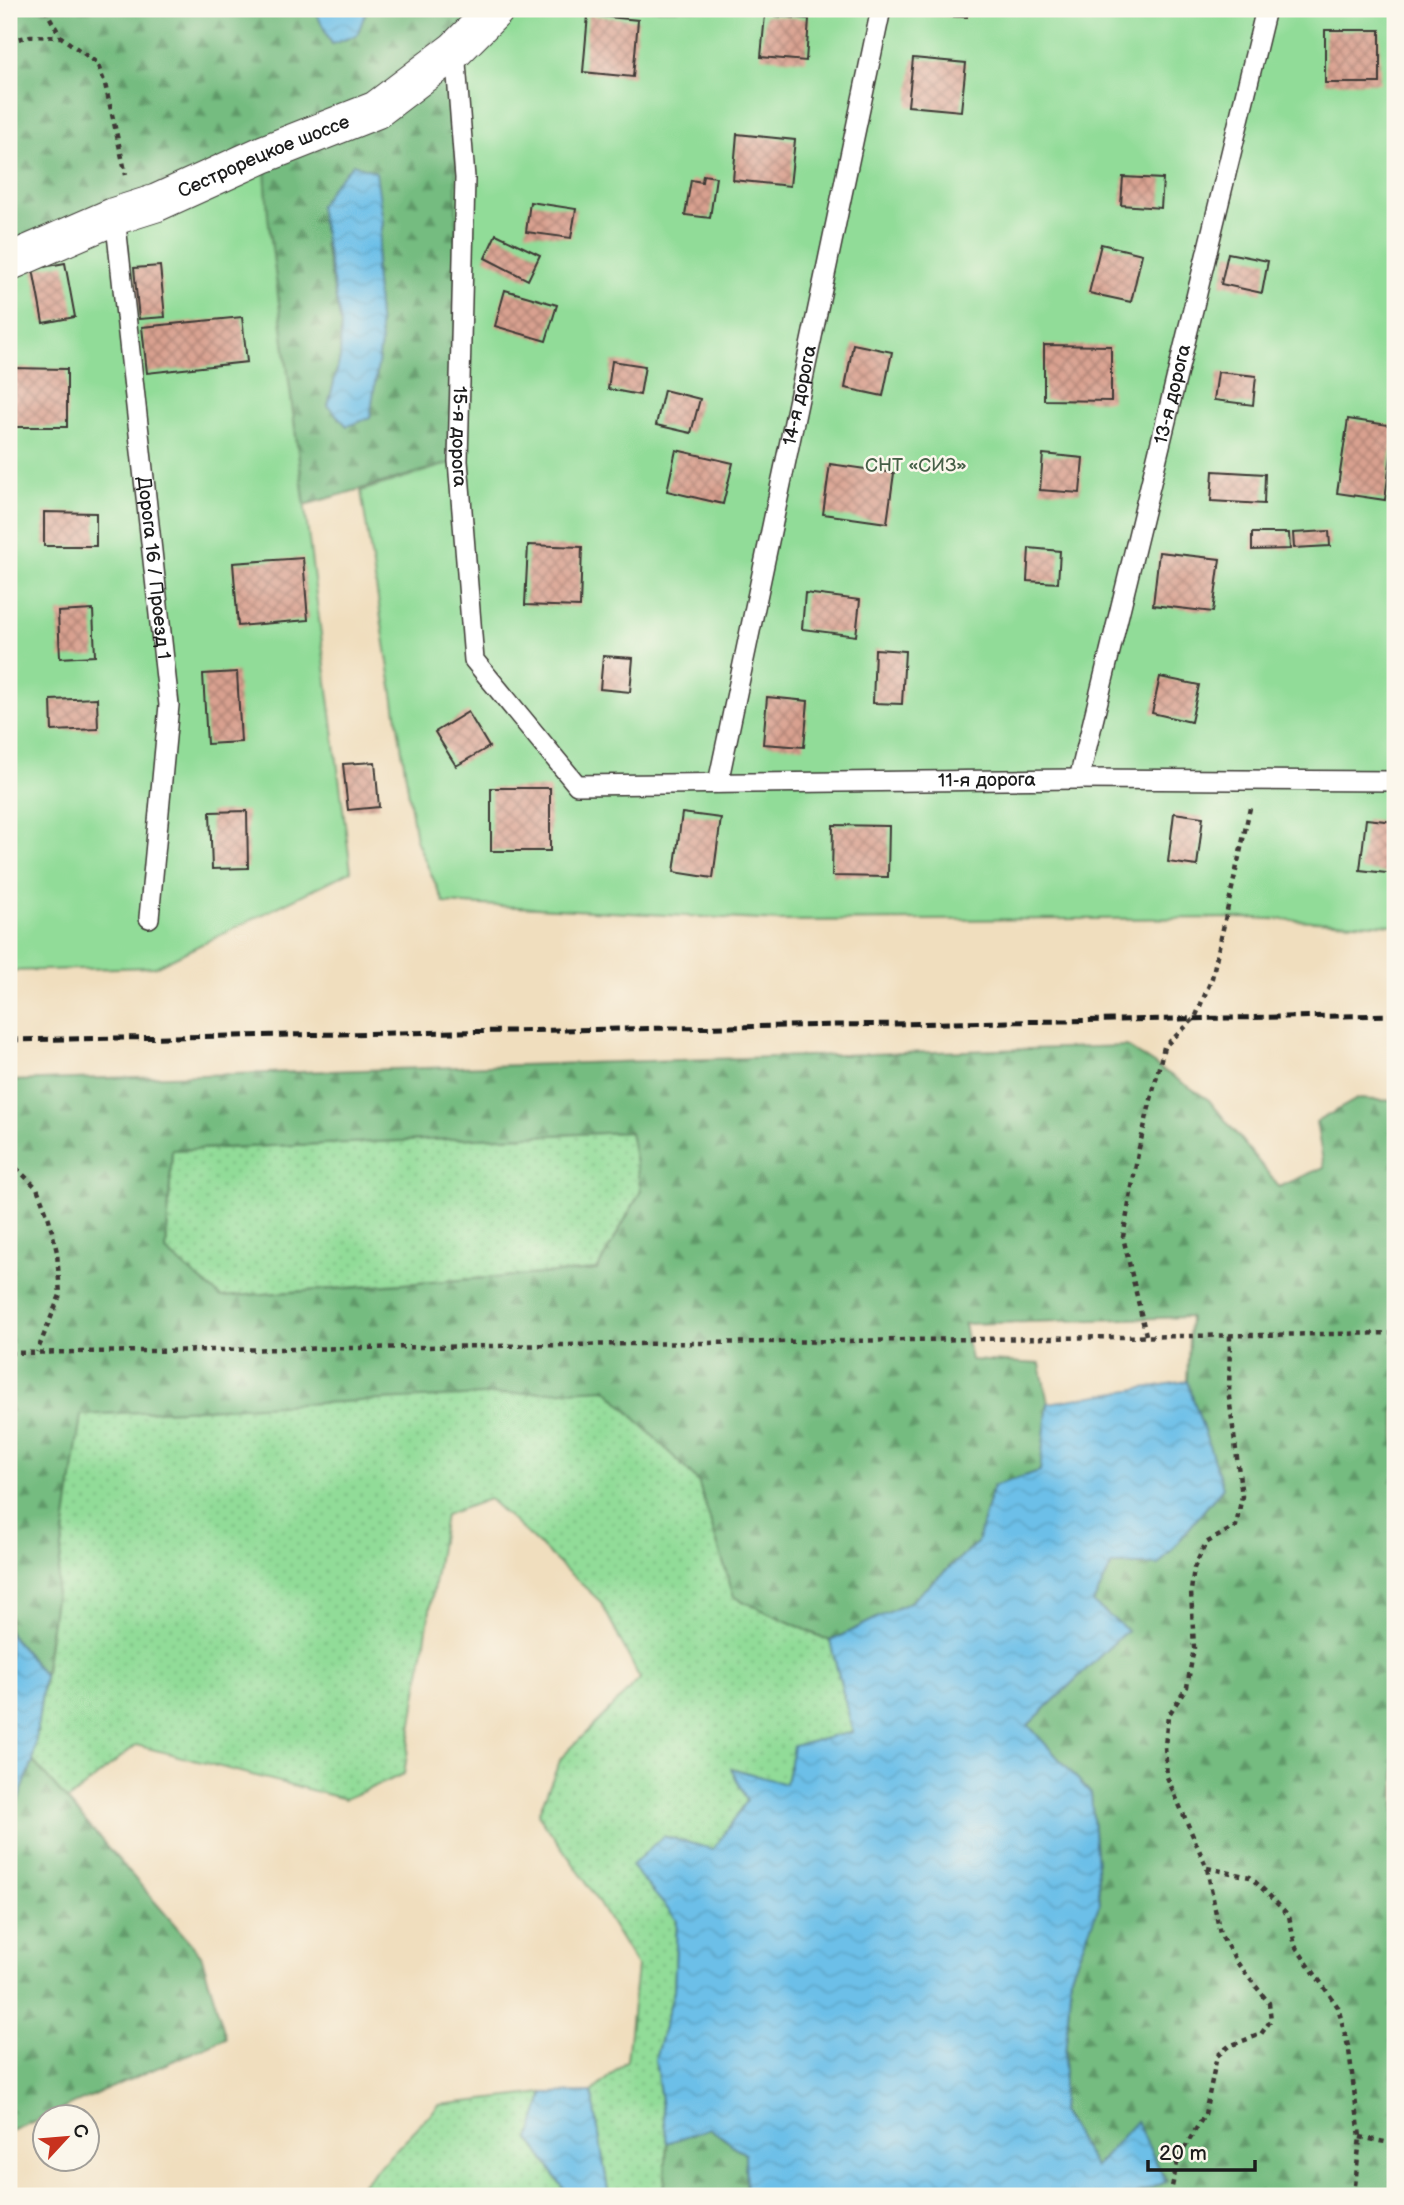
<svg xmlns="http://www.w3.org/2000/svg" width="1404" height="2205" font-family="'Balsamiq Sans',sans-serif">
<defs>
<pattern id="grass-dots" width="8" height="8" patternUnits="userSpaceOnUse" patternTransform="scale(1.75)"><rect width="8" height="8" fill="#91dc98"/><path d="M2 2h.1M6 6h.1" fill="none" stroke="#7cbc82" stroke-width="1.8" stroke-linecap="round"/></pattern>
<pattern id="forest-firs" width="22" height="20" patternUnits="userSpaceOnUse" patternTransform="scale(1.75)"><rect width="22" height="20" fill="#74bc80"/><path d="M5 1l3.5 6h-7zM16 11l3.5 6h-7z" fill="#5e9868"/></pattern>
<pattern id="water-waves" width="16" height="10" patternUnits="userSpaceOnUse" patternTransform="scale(1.75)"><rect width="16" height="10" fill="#6cbfe8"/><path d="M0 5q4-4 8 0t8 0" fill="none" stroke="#5da4c6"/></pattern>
<pattern id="building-cross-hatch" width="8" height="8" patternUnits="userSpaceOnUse" patternTransform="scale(1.75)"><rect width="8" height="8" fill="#d9a190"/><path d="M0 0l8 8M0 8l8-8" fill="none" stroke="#af8275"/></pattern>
</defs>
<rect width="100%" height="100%" fill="#fbf7ec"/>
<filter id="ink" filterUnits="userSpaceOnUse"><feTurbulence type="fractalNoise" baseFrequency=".0143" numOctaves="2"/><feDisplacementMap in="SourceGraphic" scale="14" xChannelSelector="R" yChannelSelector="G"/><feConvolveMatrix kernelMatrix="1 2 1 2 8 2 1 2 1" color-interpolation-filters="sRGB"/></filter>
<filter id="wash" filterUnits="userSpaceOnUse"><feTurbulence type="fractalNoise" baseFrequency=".00686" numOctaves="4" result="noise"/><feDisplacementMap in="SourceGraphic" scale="28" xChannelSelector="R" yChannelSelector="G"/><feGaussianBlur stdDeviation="1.57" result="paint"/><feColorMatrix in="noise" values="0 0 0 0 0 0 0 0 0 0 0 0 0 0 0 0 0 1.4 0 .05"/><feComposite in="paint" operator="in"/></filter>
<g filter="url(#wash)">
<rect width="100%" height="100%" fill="#f0debe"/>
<!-- grass -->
<g fill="url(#grass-dots)" stroke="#567c5a" stroke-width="2">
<path d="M631 1132 641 1191 597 1270 221 1297 166 1252 172 1150Z"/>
<path d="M606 1388 698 1481 734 1597 830 1641 853 1732 794 1746 786 1785 732 1768 747 1801 713 1850 663 1836 677 1920 674 1991 655 2059 667 2143 664 2196H609L592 2092 627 2060 637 1966 582 1876 538 1814 561 1758 640 1679 601 1602 489 1499 445 1515 404 1774 345 1799 136 1745 67 1801 33 1761 80 1415Z"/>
<path d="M544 2093 530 2140 569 2196H351L439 2105Z"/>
</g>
<!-- forest -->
<g fill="url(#forest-firs)" stroke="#486c4e" stroke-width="2" fill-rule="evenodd">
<path d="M9 9H314L332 44 357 35 367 9H496L458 461 305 505 268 217 264 154 9 263ZM383 222 375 270 381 343 370 417 347 426 328 406 340 358 341 324 324 243Z"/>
<path d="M1126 1046 1209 1100 1279 1187 1324 1167 1316 1122 1357 1099 1395 1101V2196H1131L1166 2182 1136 2122 1095 2167 1061 2111 1071 1975 1100 1902 1091 1794 1028 1725 1127 1630 1093 1603 1112 1564 1159 1565 1223 1487 1187 1381 1190 1317 964 1324 971 1360 1040 1364 1048 1403 1040 1471 993 1486 977 1543 910 1602 830 1641 734 1597 698 1481 606 1389 81 1415 44 1675 9 1633V1081ZM630 1132 641 1191 597 1270 221 1297 166 1251 172 1150Z"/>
<path d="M33 1761 201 1955 226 2038 9 2132V1825Z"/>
<path d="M709 2128 745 2154 746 2196H664L667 2143Z"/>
</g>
<!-- green -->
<g fill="#91dc98" stroke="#567c5a" stroke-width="2">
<path d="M496 9H1395V925L1250 918 779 921 444 903 416 840 361 491 458 461 455 50Z"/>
<path d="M264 154 268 217 351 871 155 967 9 971V263Z"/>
</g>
<!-- water -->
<g fill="url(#water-waves)" stroke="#446e82" stroke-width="2">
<path d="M314 9H367L357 35 332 44Z"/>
<path d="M353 164 376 172 383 222 375 270 381 343 370 418 347 426 328 406 340 358 341 324 319 207 333 185Z"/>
<path d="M1187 1381 1223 1487 1159 1565H1112L1093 1603 1127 1630 1028 1725 1091 1794 1100 1903 1071 1975 1061 2111 1095 2167 1136 2121 1166 2182 1131 2196H746L745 2154 710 2128 667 2143 655 2059 674 1991 677 1920 631 1866 663 1836 713 1849 747 1801 731 1768 786 1784 793 1746 853 1732 830 1641 910 1602 977 1543 993 1486 1040 1471 1048 1403Z"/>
<path d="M9 1633 44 1675 33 1761 9 1825Z"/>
<path d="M592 2092 609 2196H569L530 2139 544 2093Z"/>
</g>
<g id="blocks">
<!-- building -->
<g fill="url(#building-cross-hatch)">
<path d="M924 9H967V17L923 15Z"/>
<path d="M588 15 638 20 633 77 583 72Z"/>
<path d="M765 15 809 19 806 61 761 57Z"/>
<rect x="1325" y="30" width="55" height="53"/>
<path d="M913 58 966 63 961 111 908 106Z"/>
<path d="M737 134 795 140 790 186 733 180Z"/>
<path d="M703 175 716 177 710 218 685 215 691 180 702 182Z"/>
<path d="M1123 177 1163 179 1161 208 1121 205Z"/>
<path d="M530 202 576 209 571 238 526 232Z"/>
<path d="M496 234 540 255 528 280 485 258Z"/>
<path d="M1101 244 1142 254 1131 302 1089 293Z"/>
<path d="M1228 253 1268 261 1262 293 1221 284Z"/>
<path d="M65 263 75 317 43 323 33 269Z"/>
<path d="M160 266 165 317 139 319 134 268Z"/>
<path d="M505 290 557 305 546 341 495 326Z"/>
<path d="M242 317 247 362 147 373 142 327Z"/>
<path d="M853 344 892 352 883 396 845 388Z"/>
<path d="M1044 345 1111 346V401L1044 400Z"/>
<path d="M612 361 645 366 640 395 608 389Z"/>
<path d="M9 368 67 369V427H9Z"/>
<path d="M1218 372 1256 376 1253 405 1214 400Z"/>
<path d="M664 390 700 399 691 433 656 425Z"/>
<path d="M1348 419 1395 426 1385 500 1337 493Z"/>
<path d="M676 450 733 463 723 504 667 491Z"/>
<path d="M1043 454 1083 458 1080 493 1040 490Z"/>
<path d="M830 464 894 473 887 523 823 514Z"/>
<path d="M1213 471 1265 474 1264 504 1211 501Z"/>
<path d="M44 512 96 513V546H44Z"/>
<path d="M1329 531 1330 546 1294 548 1293 533Z"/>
<path d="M1252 533H1289L1290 549 1252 550Z"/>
<path d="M528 545 582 547 580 607 525 605Z"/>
<path d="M1029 548 1060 551 1058 583 1027 581Z"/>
<path d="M1159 552 1220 559 1213 612 1153 605Z"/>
<path d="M303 558 308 620 238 626 233 563Z"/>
<path d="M805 593 860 600 856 636 802 629Z"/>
<path d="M93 610 95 656 60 658 58 612Z"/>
<path d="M875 649 905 651 902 704 873 703Z"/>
<path d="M603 656 633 658 630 692 600 689Z"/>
<path d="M237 672 241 742 207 744 203 674Z"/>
<path d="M1160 677 1199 685 1191 722 1152 713Z"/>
<path d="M767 697 808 701 804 747 763 744Z"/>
<path d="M97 698 98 729 52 731 51 700Z"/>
<path d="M468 712 489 747 456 766 435 732Z"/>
<path d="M375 762 379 807 348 810 343 764Z"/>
<rect x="491" y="788" width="59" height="63"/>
<path d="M247 811 248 868 212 869 210 812Z"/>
<path d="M682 813 721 818 713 878 674 872Z"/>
<path d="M1174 813 1203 817 1197 866 1168 862Z"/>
<path d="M1366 819 1395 822V874L1360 870Z"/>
<path d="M833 825 889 826 888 877 832 876Z"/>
</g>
</g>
</g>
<g filter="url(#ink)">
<use href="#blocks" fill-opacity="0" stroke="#3c3934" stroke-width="2"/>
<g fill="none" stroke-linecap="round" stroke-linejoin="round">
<!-- lane casing -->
<g stroke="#3c3934" stroke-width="22">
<g id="lane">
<path id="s1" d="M455 50 465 178 458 461 474 660 577 785 1079 779 1395 781"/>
<path id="s2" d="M115 216 169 705 149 918"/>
<path id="s3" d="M1079 779 1266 9"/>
<path id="s4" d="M718 783 881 9"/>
</g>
</g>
<!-- street casing -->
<g stroke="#3c3934" stroke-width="39">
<g id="street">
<path id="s5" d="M9 262 115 216 156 203 264 154 376 110 455 50 496 9"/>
</g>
</g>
<!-- path -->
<g stroke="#3c3934" stroke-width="4.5" stroke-dasharray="5 5" stroke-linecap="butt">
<path d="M45 9 61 37 97 63 105 84 126 175"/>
<path d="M9 41 31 36 60 37"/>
<path d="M9 1161 37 1188 49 1219 57 1252 60 1295 37 1352"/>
<path d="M1146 1335 1123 1237 1139 1148 1164 1047 1195 1018 1212 978 1250 808"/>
<path d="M9 1353 1395 1333"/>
<path d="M1207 1868 1250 1877 1267 1893 1289 1916 1295 1946 1338 2007 1349 2050 1360 2137 1354 2196"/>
<path d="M1360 2137 1395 2144"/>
<path d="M1170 2196 1178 2159 1205 2114 1217 2056 1229 2046 1261 2034 1271 2020 1269 2003 1239 1965 1220 1934 1207 1868 1167 1777 1165 1746 1168 1716 1187 1687 1194 1648 1191 1591 1194 1568 1206 1543 1236 1526 1242 1496 1229 1397 1230 1335"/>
</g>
<!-- lane -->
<use href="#lane" stroke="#fff" stroke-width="19"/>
<!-- street -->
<use href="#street" stroke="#fff" stroke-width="37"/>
<!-- rail -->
<path stroke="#1c1c1c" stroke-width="5" stroke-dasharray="10 5" stroke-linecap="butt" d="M9 1040 1395 1015"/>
</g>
</g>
<g text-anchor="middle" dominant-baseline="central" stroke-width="5" stroke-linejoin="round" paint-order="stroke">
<!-- street labels -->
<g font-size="19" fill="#1c1c1c" stroke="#fbf7ec">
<text stroke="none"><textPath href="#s5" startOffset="276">Сестрорецкое шоссе</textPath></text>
<text stroke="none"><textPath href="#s3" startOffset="396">13-я дорога</textPath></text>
<text stroke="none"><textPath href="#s4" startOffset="396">14-я дорога</textPath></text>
<text stroke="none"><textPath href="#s1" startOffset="387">15-я дорога</textPath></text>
<text stroke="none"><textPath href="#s2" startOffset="354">Дорога 16 / Проезд 1</textPath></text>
<text stroke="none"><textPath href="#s1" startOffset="1183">11-я дорога</textPath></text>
</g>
<!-- park labels -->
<g font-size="19" fill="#455f47" stroke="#fbf7ec">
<text x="916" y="465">СНТ «СИЗ»</text>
</g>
</g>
<!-- margin -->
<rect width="1404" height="2205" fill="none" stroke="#fbf7ec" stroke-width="35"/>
<!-- north arrow -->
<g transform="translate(66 2138) rotate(64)"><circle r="33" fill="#fbf7ec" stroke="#a29f99" stroke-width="2"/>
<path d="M0-5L12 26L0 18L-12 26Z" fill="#c8321e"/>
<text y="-10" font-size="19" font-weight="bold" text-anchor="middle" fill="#1c1c1c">С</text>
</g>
<!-- scale -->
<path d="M1148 2160v10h107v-10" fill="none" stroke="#1c1c1c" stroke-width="3.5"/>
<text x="1159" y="2160" font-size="21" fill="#1c1c1c" stroke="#fbf7ec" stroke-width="5" paint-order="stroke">20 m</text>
</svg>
